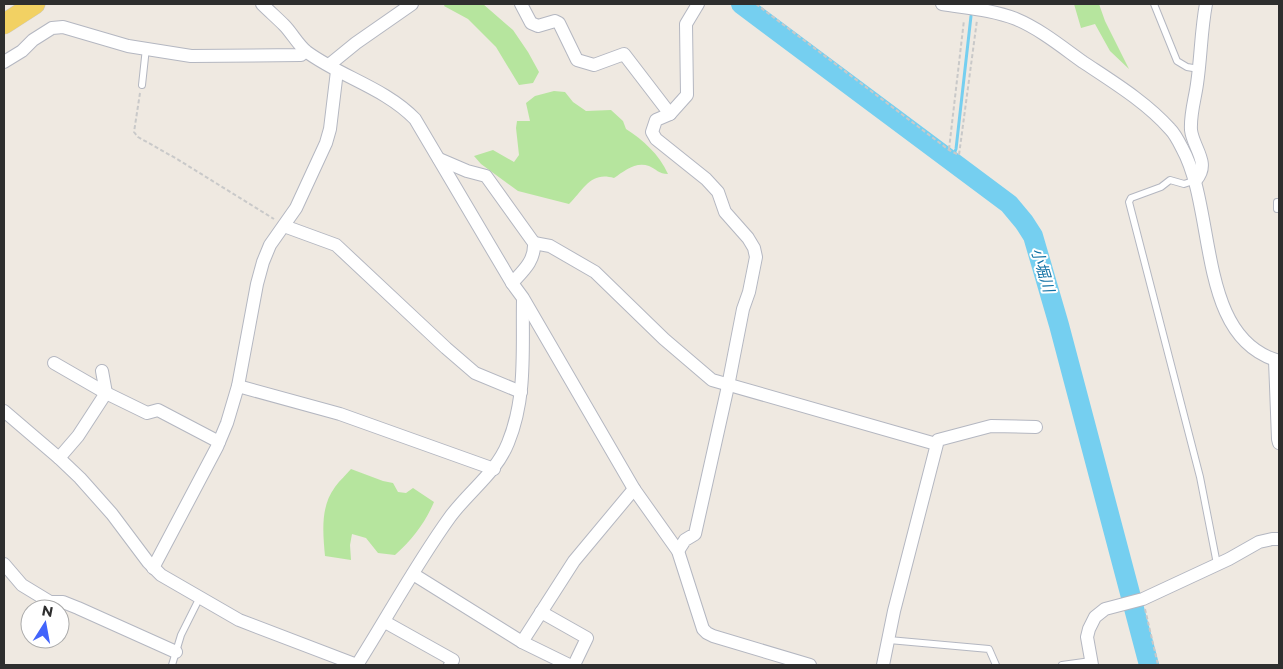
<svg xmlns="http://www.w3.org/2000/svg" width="1283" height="669" font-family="Montserrat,'Noto Sans JP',sans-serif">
<rect width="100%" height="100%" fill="#efe9e1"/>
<!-- green -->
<g fill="#b6e59e">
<path d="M445 4H483L513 30 528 52 539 72 533 83 519 85 496 47 468 19 444 6Z"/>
<path d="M1074 4H1099L1105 21 1129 69 1110 51 1095 24 1081 28Z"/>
<path d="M554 91 565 92 573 102 586 111 611 110 623 121 626 129C643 140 659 154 668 174 659 174 656 169 649 166 636 161 624 171 614 178 591 171 584 189 569 204L518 191 481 164 474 156 493 150 514 162 519 155 516 128 517 121H530L526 103 535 96Z"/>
<path d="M351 469 383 481 393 483 398 492 406 493 413 488 434 502C425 523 412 540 395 555L378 553 366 538 352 534 350 545 351 560 325 556C323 533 320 507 335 487 340 480 346 475 351 469Z"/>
</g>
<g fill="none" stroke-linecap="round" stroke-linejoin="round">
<!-- stream -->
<path stroke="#75cff0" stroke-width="3" d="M951 161 956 149 971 16"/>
<!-- river -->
<path stroke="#75cff0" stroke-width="20" d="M741 4 1009 204 1024 222 1033 236 1059 325 1149 665"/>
<!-- lane casing -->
<g stroke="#b4b7c1" stroke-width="8">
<g id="lane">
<path d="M1154 4 1177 61 1187 67 1199 69"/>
<path d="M142 85 146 48"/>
<path d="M1196 180 1184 184 1170 180 1161 187 1131 198 1129 202 1200 477 1217 564"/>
<path d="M1277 209V202H1279"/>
<path d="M889 640 989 649 996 665"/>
<path d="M172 665 181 635 200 597"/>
<path d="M1062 665 1091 661"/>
</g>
</g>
<!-- street casing -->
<g stroke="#b4b7c1" stroke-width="14">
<g id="street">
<path d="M262 4C269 11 277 18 284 25 292 33 298 45 307 52 341 77 385 88 415 119L512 283 523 298 634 489 678 551 703 629 707 633 713 636 810 665"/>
<path d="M521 4 531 23 538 26 555 21 559 23 577 60 594 65 624 54 670 114"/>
<path d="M942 4C967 8 993 10 1016 19 1040 29 1062 47 1083 62 1113 82 1146 102 1170 129 1175 134 1179 142 1182 148 1217 211 1196 338 1279 361"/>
<path d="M4 62 22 51 33 40 52 28 63 27 128 46 191 56 301 55 305 51"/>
<path d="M329 65 356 43 412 4"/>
<path d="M439 159 467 171 486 176 534 243C535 261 523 271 512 283"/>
<path d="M1196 180C1211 163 1193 148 1191 130 1190 114 1195 99 1197 84 1201 57 1201 30 1206 4"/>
<path d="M284 226 336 245 446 348 475 373 521 392"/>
<path d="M534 243 550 246 595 272 664 339 712 380 936 444"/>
<path d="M1275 360 1278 439 1279 443"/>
<path d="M54 363 106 393 147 413 158 410 219 442"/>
<path d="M238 386 340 414 494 469"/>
<path d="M4 411 59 458 80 478 112 514 148 562 161 575 239 620 357 665"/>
<path d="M59 458 78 436 106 393 102 371"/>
<path d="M678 551 685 540 695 534 728 386 743 309 749 292 756 257 754 248 748 238 725 212 718 192 706 179 656 139 652 132 656 120 670 114 687 95 686 24 698 4"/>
<path d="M4 564 22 585 50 602H63L78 608 176 652"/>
<path d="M153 568 217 447 227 423 238 386 257 284 263 262 270 245 296 208 326 143 330 129 337 71"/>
<path d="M413 574 522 642 574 561 634 489"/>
<path d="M541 612 587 638 574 665"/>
<path d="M385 622 453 660 450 665"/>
<path d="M522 642 569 665"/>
<path d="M357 665C388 616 416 564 450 517 469 491 496 473 508 443 527 397 522 348 523 300"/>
<path d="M883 665 894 611 938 440 991 426 1036 427"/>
<path d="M1092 665 1087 637 1089 629 1095 617 1105 609 1143 599 1229 559 1259 542 1272 539H1279"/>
</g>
</g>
<!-- primary casing -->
<g stroke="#c9c9c9" stroke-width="21">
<path id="primary" d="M4 24 35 4"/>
</g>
<!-- path -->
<g stroke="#c9c9c9" stroke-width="2" stroke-dasharray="4 2.5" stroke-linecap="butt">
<path d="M756 4 949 150 959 155 977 20"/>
<path d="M140 93 134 132 138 137 177 159 274 219"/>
<path d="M949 149 964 20"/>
<path d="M1145 609 1158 665"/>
</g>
<!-- lane -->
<use href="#lane" stroke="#fff" stroke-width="6"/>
<!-- street -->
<use href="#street" stroke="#fff" stroke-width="12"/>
<!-- primary -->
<use href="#primary" stroke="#f2d163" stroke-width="20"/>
</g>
<g text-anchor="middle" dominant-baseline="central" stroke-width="4" stroke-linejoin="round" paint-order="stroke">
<!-- water labels -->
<g font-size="15" font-style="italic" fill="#0d6fa3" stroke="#fff">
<text transform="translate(1043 270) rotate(73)">小堀川</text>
</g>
</g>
<!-- border -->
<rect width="1283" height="669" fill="none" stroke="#2e2e2e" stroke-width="10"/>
<!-- north arrow -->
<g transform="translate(45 624) rotate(11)"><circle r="24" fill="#ffffff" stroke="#ababab"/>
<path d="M0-4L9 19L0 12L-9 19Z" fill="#4264fb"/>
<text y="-8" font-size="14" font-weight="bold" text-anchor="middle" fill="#2e2e2e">N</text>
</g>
</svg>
